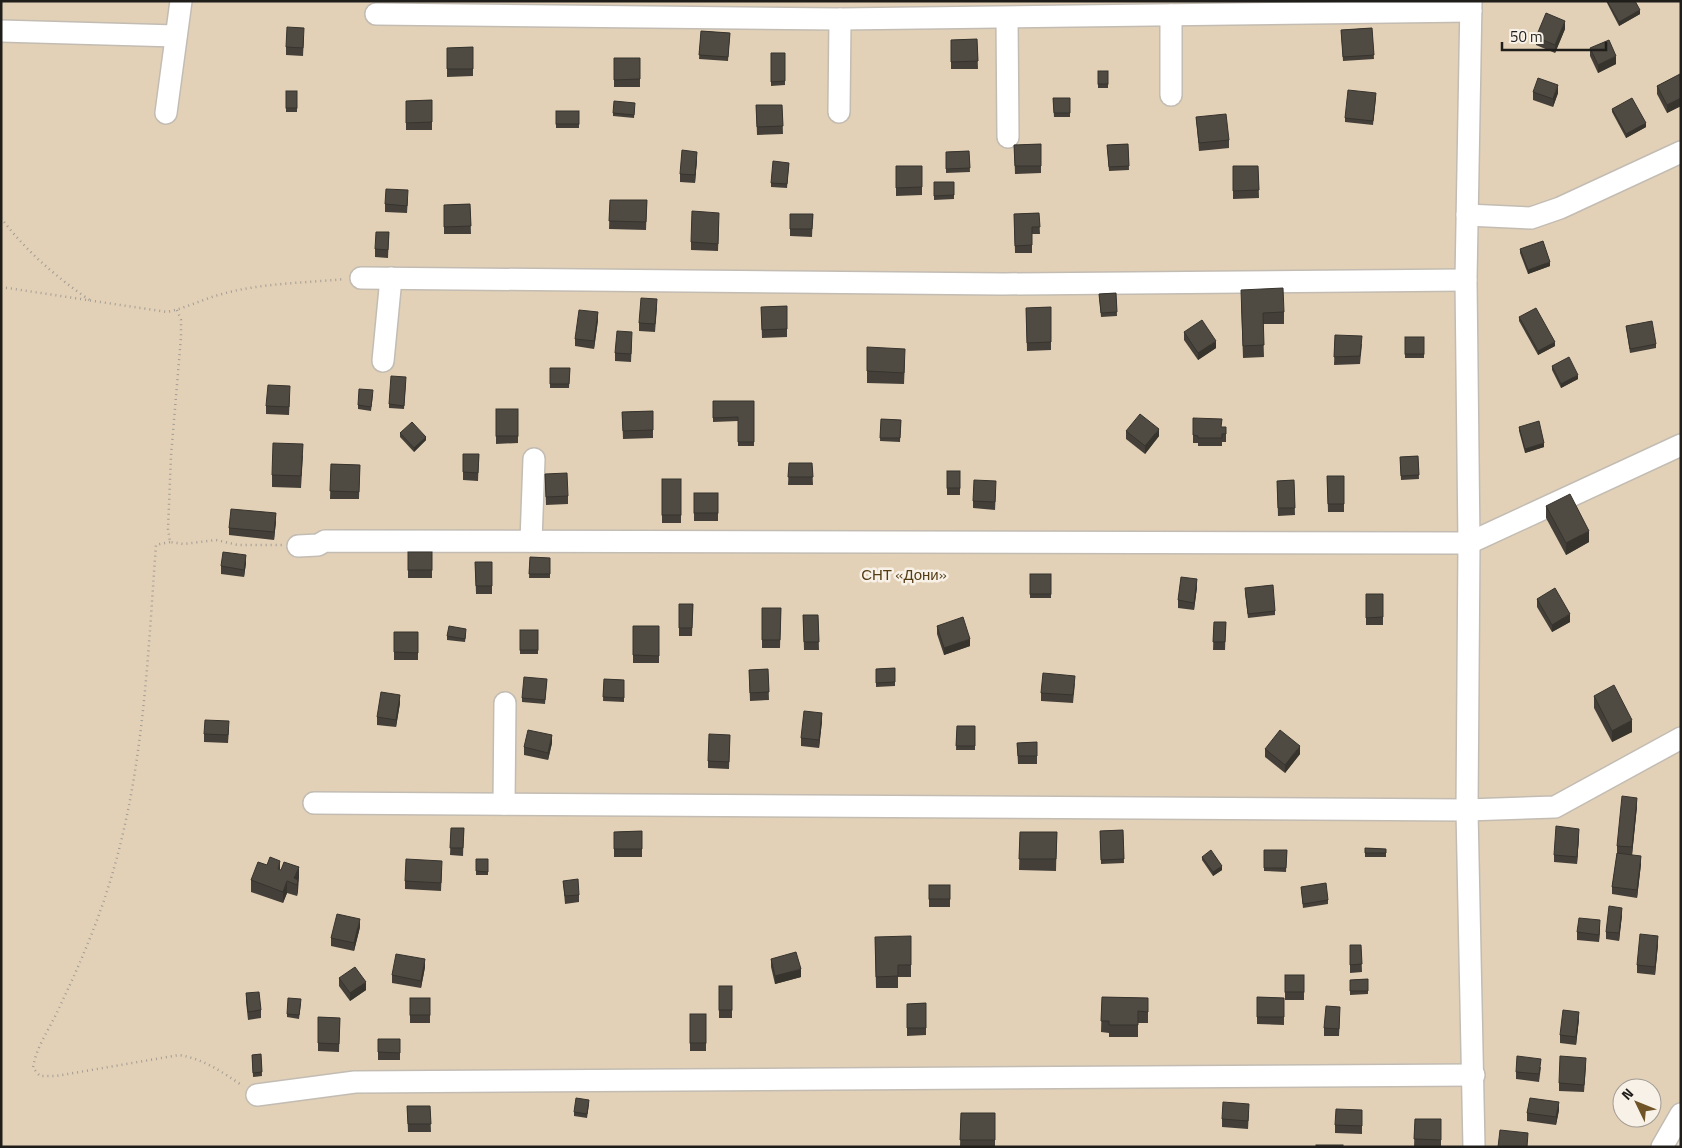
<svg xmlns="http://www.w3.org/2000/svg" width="1682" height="1148" font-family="'Titillium Web',sans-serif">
<rect width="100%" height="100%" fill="#eae4da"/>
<!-- green -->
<path fill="#e3d1b7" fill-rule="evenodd" d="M1 1H1681V1102L1655 1147H1ZM1622 1088H1652V1118H1622Z"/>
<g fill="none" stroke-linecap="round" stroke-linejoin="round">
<!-- minor casing -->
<g stroke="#c2bcb3" stroke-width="24">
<g id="minor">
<path d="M1471 1 1466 280 1469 543 1467 810 1474 1147"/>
<path d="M376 14 840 19 1471 11"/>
<path d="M1171 15V95"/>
<path d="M1007 18 1008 137"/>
<path d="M1 31 176 36"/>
<path d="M839 112 840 19"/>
<path d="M166 113 181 1"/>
<path d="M1467 215 1531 218 1560 208 1681 152"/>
<path d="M361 278 1003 284 1466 280"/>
<path d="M383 361 391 278"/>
<path d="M531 541 534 459"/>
<path d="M298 546 318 545 325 541 1469 543 1681 445"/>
<path d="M314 803 1467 810 1555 807 1681 738"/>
<path d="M504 804 505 703"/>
<path d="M257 1095 355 1082 1474 1075"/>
<path d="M1662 1147 1681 1114"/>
</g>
</g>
<!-- path -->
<g stroke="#a19c95" stroke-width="2.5" stroke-dasharray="1 4" stroke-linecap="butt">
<path d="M1 218C27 252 56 277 91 301"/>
<path d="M1 287 167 312C186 308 203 299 222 294 261 283 305 283 345 279"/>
<path d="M177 310 181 320V337L171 456 168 529 170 542 184 544 216 540 238 545H282"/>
<path d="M170 542 156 545C148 653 144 763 114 868 101 915 81 962 60 1006 51 1027 36 1046 33 1068L40 1076H56L179 1055C204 1059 222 1072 243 1086"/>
</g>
<!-- minor -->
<use href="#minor" stroke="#fff" stroke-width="21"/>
</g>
<!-- wall -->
<g fill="#444039">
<path d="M1606 1H1635L1640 14 1619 26Z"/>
<path d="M1372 28 1374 59 1343 61 1341 30Z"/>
<path d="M1565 29 1555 53 1536 45V37Z"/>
<path d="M701 31 730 33 728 61 699 59Z"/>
<path d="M304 36 303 56 286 55V47Z"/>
<path d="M977 39 978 69H951V40Z"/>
<path d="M473 47V76L447 77V48Z"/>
<path d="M1590 48 1616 64 1598 73 1590 56Z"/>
<path d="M771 53H785V85L771 86Z"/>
<rect x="614" y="58" width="26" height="29"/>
<rect x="1098" y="71" width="10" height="17"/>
<path d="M1681 74V106L1667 113 1657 94V86Z"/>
<rect x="286" y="91" width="11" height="21"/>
<path d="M1533 92 1558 93 1553 107 1533 100Z"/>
<path d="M1376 97 1373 125 1345 122V118Z"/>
<path d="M1053 98H1070V117H1054Z"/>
<path d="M432 100V130H406V101Z"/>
<path d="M756 105H782L783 134 757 135Z"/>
<path d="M635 107 634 118 613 116V113Z"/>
<path d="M1612 109 1646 127 1626 138 1612 112Z"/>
<rect x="556" y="111" width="23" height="17"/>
<path d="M1196 117 1229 140V148L1199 151Z"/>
<path d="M1041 144V173L1015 174 1014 145Z"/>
<path d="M1128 144 1129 170 1109 171 1107 145Z"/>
<path d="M969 151 970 172 946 173V152Z"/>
<path d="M697 159 695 183 680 182V174Z"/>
<path d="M789 163 787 188 771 187V183Z"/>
<path d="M896 166H922V195L896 196Z"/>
<path d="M1233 166H1258L1259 198 1233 199Z"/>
<path d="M934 182H954V199L934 200Z"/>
<path d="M408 198 407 213 385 212V204Z"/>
<path d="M610 200H647L646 230 609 229Z"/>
<path d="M470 204 471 234H444V205Z"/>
<path d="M1039 213 1040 234H1032V253H1015L1014 214Z"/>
<path d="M790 214H813L812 237 790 236Z"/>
<path d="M719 221 718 251 691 250V242Z"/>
<path d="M389 232 388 258 375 257V249Z"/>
<path d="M1520 249 1550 266 1528 274 1520 253Z"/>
<path d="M1116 293 1117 316 1101 317 1099 294Z"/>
<path d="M1241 301 1284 312V324H1263L1264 357 1243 358Z"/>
<path d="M787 306V337L762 338 761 307Z"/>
<path d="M657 307 655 332 639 331V323Z"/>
<path d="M1051 307V350L1027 351 1026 308Z"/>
<path d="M1519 317 1555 346 1538 355 1519 321Z"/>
<path d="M598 320 594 349 575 346V339Z"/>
<path d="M1626 326 1656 344V348L1630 353Z"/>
<path d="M1184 332 1216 348 1198 360 1184 340Z"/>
<path d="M1335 335 1362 344 1360 364 1334 365Z"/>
<rect x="1405" y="337" width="19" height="21"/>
<path d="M632 340 631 362 615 361V353Z"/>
<path d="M905 360 904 384 867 383V371Z"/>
<path d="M1552 366 1578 379 1561 388 1552 370Z"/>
<path d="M550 368H570L569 388H550Z"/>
<path d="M406 381 404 409 389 408V404Z"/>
<path d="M290 394 289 415 266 414V406Z"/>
<path d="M373 394 371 411 358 409V405Z"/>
<path d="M713 401H754V446H738V421L713 422Z"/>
<path d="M496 409H518V443L496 444Z"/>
<path d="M653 411V438L623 439 622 412Z"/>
<path d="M1193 418 1222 427H1226V442H1222V446H1198V443H1193Z"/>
<path d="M881 419 901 420 900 442 880 441Z"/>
<path d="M1519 427 1544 447 1525 453 1519 431Z"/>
<path d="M1126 431 1159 436 1145 454 1126 439Z"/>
<path d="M400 433 426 440 414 452 400 437Z"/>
<path d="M463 454H479L478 481 463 480Z"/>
<path d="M303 455 301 488 272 487V475Z"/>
<path d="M1418 456 1419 479 1401 480 1400 457Z"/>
<path d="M789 463H812L813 485H788Z"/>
<path d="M331 464 360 465 359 499H330Z"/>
<rect x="947" y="471" width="13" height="24"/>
<path d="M545 474 568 496V504L546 505Z"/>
<path d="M1327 476H1344V512H1328Z"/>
<rect x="662" y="479" width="19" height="44"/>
<path d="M1294 480 1295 515 1278 516 1277 481Z"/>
<path d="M996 489 995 510 973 508V501Z"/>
<rect x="694" y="493" width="24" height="28"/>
<path d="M1546 506 1589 542 1566 555 1546 518Z"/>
<path d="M276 521 274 540 229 535V528Z"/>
<rect x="408" y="552" width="24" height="26"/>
<path d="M530 557 550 558V578H529Z"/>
<path d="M475 562H492V594H476Z"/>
<path d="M246 563 244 577 221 574V566Z"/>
<rect x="1030" y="574" width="21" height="24"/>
<path d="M1197 587 1194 610 1178 608V600Z"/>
<path d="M1245 592 1275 611V615L1248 618Z"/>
<rect x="1366" y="594" width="17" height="31"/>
<path d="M1537 599 1570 622 1552 632 1537 607Z"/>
<path d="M679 604H693L692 636H679Z"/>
<path d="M762 608H781L780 648H762Z"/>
<path d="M803 615H818L819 650H804Z"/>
<path d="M1214 622H1226L1225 650H1213Z"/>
<rect x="633" y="626" width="26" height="37"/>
<path d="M937 626 970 646 944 655 937 634Z"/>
<rect x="520" y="630" width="18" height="24"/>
<rect x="394" y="632" width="24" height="28"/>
<path d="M466 633 465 642 447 640V636Z"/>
<path d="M895 668V686L876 687V669Z"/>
<path d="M768 669 769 700 750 701 749 670Z"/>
<path d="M547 679 545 704 522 702V698Z"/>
<path d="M604 679 624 680V702L603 701Z"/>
<path d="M1075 683 1073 703 1041 701V693Z"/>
<path d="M1594 696 1632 732 1612 742 1594 708Z"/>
<path d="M400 703 396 727 377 725V717Z"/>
<path d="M822 721 819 748 801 746V738Z"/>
<path d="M957 726H975V750H956Z"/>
<path d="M229 729 228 743 204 742V734Z"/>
<path d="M730 735 729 769 708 768V761Z"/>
<path d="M1037 742V764H1018L1017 743Z"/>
<path d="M552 743 548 760 524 755V747Z"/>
<path d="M1265 749 1300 754 1285 773 1265 757Z"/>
<path d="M1637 806 1632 855 1641 864 1637 898 1612 894V887L1617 853V846Z"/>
<path d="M451 828H464L463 856 450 855Z"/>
<path d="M1123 830 1124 863 1101 864 1100 831Z"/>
<path d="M642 831V857H614V832Z"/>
<path d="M1020 832H1057L1056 871 1019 870Z"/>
<path d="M1579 836 1577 864 1554 862V855Z"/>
<path d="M1365 848 1386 849V857H1365Z"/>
<path d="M1264 850H1287L1286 872 1264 871Z"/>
<path d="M1202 857 1222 870 1213 876 1202 860Z"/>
<rect x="476" y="859" width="12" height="16"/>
<path d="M442 868 441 891 405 889V881Z"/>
<path d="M280 870 299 878 298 891 297 896 287 893 283 903 251 892V880Z"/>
<path d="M563 881 579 895V902L565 904Z"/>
<rect x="929" y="885" width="21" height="22"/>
<path d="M1301 887 1328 900V904L1303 908Z"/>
<path d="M1622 915 1619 941 1606 939V932Z"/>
<path d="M360 927 354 951 331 946V938Z"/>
<path d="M1600 928 1599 942 1577 940V932Z"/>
<path d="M875 937 911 965V977H898V988H876Z"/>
<path d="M1658 944 1655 975 1637 973V965Z"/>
<path d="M1350 945H1361L1362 972 1350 973Z"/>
<path d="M771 959 801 977 775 984 771 967Z"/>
<path d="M425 967 421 988 392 983V975Z"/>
<rect x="1285" y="975" width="19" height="25"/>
<path d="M339 978 366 990 350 1001 339 986Z"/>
<path d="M1368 979V994L1350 995V980Z"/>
<rect x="719" y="986" width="13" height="32"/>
<path d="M246 993 261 1010V1018L248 1020 246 1001Z"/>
<path d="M1102 997 1148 998V1023H1138V1037H1109V1033L1101 1032Z"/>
<path d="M1257 997 1284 998V1025L1257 1024Z"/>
<rect x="410" y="998" width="20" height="25"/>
<path d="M301 1003 299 1019 287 1017V1014Z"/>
<path d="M926 1003V1035L907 1036V1004Z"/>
<rect x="690" y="1014" width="16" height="37"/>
<path d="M1340 1015 1339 1036H1324V1028Z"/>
<path d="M318 1017 340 1018 339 1052 318 1051Z"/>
<path d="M1579 1019 1576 1045 1560 1043V1035Z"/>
<rect x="378" y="1039" width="22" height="21"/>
<path d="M261 1054 262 1076 253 1077 252 1055Z"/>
<path d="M1586 1066 1584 1092 1559 1091V1083Z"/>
<path d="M1541 1067 1539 1082 1516 1079V1072Z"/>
<path d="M589 1104 587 1118 574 1116V1112Z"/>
<path d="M407 1106H430L431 1132H408Z"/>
<path d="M1362 1110V1134L1335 1133V1125Z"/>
<path d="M1559 1110 1556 1125 1527 1121V1113Z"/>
<path d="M1249 1111 1248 1129 1222 1127V1119Z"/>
<path d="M961 1113H995V1147H960Z"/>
<path d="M1415 1119H1441V1147H1414Z"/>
</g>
<!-- shaded-wall -->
<g fill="#37342e">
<path d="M1640 10V14L1619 26V22Z"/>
<path d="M1565 21V29L1555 53V45Z"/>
<path d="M1616 56V64L1598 73V65Z"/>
<path d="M1558 85V93L1553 107V99Z"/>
<path d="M1681 98V106L1667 113V105Z"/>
<path d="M1646 123V127L1626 138V134Z"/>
<path d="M697 152V159L695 183V175Z"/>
<path d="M1550 262V266L1528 274V270Z"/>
<path d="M598 312V320L594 349V341Z"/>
<path d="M1216 341V348L1198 360V353Z"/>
<path d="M1555 342V346L1538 355V351Z"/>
<path d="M1578 375V379L1561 388V384Z"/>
<path d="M1159 429V436L1145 454V446Z"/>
<path d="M426 437V440L414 452V448Z"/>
<path d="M1544 443V447L1525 453V449Z"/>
<path d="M276 513V521L274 540V532Z"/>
<path d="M1589 531V542L1566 555V543Z"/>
<path d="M246 555V563L244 577V570Z"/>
<path d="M1197 579V587L1194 610V603Z"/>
<path d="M1570 614V622L1552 632V625Z"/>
<path d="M970 639V646L944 655V648Z"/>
<path d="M400 695V703L396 727V720Z"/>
<path d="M822 713V721L819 748V740Z"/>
<path d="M1632 720V732L1612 742V731Z"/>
<path d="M552 735V743L548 760V753Z"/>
<path d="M1300 746V754L1285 773V765Z"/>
<path d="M1637 798V806L1632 855V847Z"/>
<path d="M1579 829V836L1577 864V857Z"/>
<path d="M1641 856V864L1637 898V890Z"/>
<path d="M280 861V873L278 869Z"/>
<path d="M1222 866V870L1213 876V872Z"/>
<path d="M299 867V878L296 884 294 878Z"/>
<path d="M298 880V891L297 896V885Z"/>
<path d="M287 881V893L283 903V892Z"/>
<path d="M1622 908V915L1619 941V933Z"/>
<path d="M360 919V927L354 951V943Z"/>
<path d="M1600 920V928L1599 942V935Z"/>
<path d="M1658 936V944L1655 975V967Z"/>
<path d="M425 959V967L421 988V981Z"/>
<path d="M801 969V977L775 984V976Z"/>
<path d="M366 982V990L350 1001V993Z"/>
<path d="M1579 1012V1019L1576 1045V1037Z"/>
<path d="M1559 1102V1110L1556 1125V1117Z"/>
</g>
<!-- building -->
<g fill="#4f4a42" stroke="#37342e">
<path d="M1607 1H1635L1640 10 1619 22Z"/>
<path d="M1546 13 1565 21 1555 45 1536 37Z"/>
<path d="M287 27 304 28 303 48 286 47Z"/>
<path d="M1372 28 1374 55 1343 57 1341 30Z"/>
<path d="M701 31 730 33 728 57 699 55Z"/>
<path d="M977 39 978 61 951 62V40Z"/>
<path d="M1609 40 1616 56 1598 65 1590 48Z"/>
<path d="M473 47V69H447V48Z"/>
<path d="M771 53H785V81L771 82Z"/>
<path d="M614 58H640V79L614 80Z"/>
<rect x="1098" y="71" width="10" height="13"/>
<path d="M1680 74 1681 98 1667 105 1657 86Z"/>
<path d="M1538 78 1558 85 1553 99 1533 92Z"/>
<path d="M1348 90 1376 93 1373 121 1345 118Z"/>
<rect x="286" y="91" width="11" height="17"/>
<path d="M1053 98H1070V113H1054Z"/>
<path d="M1632 98 1646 123 1626 134 1612 109Z"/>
<path d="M432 100V122L406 123V101Z"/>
<path d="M614 101 635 103 634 115 613 113Z"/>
<path d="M756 105H782L783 126 757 127Z"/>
<rect x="556" y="111" width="23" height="13"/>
<path d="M1226 114 1229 140 1199 143 1196 117Z"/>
<path d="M1041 144V166H1015L1014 145Z"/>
<path d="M1128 144 1129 166 1109 167 1107 145Z"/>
<path d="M682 150 697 152 695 175 680 174Z"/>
<path d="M969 151 970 168 946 169V152Z"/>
<path d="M773 161 789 163 787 184 771 183Z"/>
<path d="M896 166H922V187L896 188Z"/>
<path d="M1233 166H1258L1259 190 1233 191Z"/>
<path d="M934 182H954V195L934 196Z"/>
<path d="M386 189 408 190 407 206 385 204Z"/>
<path d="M610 200H647L646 222 609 221Z"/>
<path d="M470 204 471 226 444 227V205Z"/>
<path d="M692 211 719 213 718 244 691 242Z"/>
<path d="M1039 213 1040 227H1032V245L1015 246 1014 214Z"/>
<path d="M790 214H813L812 229H790Z"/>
<path d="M376 232H389L388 250 375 249Z"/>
<path d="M1543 241 1550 262 1528 270 1520 249Z"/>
<path d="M1283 288 1284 312 1263 313 1264 345 1243 346 1241 290Z"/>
<path d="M1116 293 1117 312 1101 313 1099 294Z"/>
<path d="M641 298 657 299 655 324 639 323Z"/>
<path d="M787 306V329L762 330 761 307Z"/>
<path d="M1051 307V342L1027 343 1026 308Z"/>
<path d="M1536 308 1555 342 1538 351 1519 317Z"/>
<path d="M579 310 598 312 594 341 575 339Z"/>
<path d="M1202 320 1216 341 1198 353 1184 332Z"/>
<path d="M1652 321 1656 344 1630 349 1626 326Z"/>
<path d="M617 331 632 332 631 354 615 353Z"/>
<path d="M1335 335 1362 336 1360 356 1334 357Z"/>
<rect x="1405" y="337" width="19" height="17"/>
<path d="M867 347 905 349 904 373 867 371Z"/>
<path d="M1569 357 1578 375 1561 384 1552 366Z"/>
<path d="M550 368H570L569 384H550Z"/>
<path d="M391 376 406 377 404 406 389 404Z"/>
<path d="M268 385 290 386 289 407 266 406Z"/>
<path d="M359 389 373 390 371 407 358 405Z"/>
<path d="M713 401H754V442H738V417L713 418Z"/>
<rect x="496" y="409" width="22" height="27"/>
<path d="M653 411V430L623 431 622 412Z"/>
<path d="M1140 414 1159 429 1145 446 1126 431Z"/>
<path d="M1193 418 1222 419 1221 427H1226V434H1222V438H1198V436L1193 435Z"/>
<path d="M881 419 901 420 900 438H880Z"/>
<path d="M1539 421 1544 443 1525 449 1519 427Z"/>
<path d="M412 422 426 437 414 448 400 433Z"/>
<path d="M273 443 303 444 301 476 272 475Z"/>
<path d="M463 454H479L478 473 463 472Z"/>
<path d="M1418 456 1419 475 1401 476 1400 457Z"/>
<path d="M789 463H812L813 477H788Z"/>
<path d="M331 464 360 465 359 492 330 491Z"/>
<rect x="947" y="471" width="13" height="17"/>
<path d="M567 473 568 496 546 497 545 474Z"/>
<path d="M1327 476H1344V504H1328Z"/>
<rect x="662" y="479" width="19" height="36"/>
<path d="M974 480 996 481 995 502 973 501Z"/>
<path d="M1294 480 1295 508H1278L1277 481Z"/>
<rect x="694" y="493" width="24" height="20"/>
<path d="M1570 494 1589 531 1566 543 1546 506Z"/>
<path d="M231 509 276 513 274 532 229 528Z"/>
<path d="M223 552 246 555 244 570 221 566Z"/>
<rect x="408" y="552" width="24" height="18"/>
<path d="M530 557 550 558V574H529Z"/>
<path d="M475 562H492V586H476Z"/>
<rect x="1030" y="574" width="21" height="20"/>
<path d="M1181 577 1197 579 1194 603 1178 600Z"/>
<path d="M1273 585 1275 611 1248 614 1245 588Z"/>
<path d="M1555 588 1570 614 1552 625 1537 599Z"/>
<path d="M1366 594H1383V617L1366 618Z"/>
<path d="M679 604H693L692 628H679Z"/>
<path d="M762 608H781L780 640H762Z"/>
<path d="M803 615H818L819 642H804Z"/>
<path d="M963 617 970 639 944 648 937 626Z"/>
<path d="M1214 622H1226L1225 642H1213Z"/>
<path d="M449 626 466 629 465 639 447 636Z"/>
<path d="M633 626H659V656L633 655Z"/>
<rect x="520" y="630" width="18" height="20"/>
<path d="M394 632H418V653L394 652Z"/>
<path d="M895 668V682L876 683V669Z"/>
<path d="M768 669 769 692 750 693 749 670Z"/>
<path d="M1043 673 1075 676 1073 695 1041 693Z"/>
<path d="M524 677 547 679 545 700 522 698Z"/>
<path d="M604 679 624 680V698L603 697Z"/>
<path d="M1614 685 1632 720 1612 731 1594 696Z"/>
<path d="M381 692 400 695 396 720 377 717Z"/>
<path d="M804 711 822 713 819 740 801 738Z"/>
<path d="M205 720 229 721 228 735 204 734Z"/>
<path d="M957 726H975V746H956Z"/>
<path d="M528 730 552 735 548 753 524 747Z"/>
<path d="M1280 730 1300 746 1285 765 1265 749Z"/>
<path d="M709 734 730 735 729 762 708 761Z"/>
<path d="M1037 742V756H1018L1017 743Z"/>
<path d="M1622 796 1637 798 1632 847 1617 846Z"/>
<path d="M1556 826 1579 829 1577 857 1554 855Z"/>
<path d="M451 828H464L463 848H450Z"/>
<path d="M1123 830 1124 859 1101 860 1100 831Z"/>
<path d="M642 831V849H614V832Z"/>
<path d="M1020 832H1057L1056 859H1019Z"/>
<path d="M1365 848 1386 849V853H1365Z"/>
<path d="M1211 850 1222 866 1213 872 1202 857Z"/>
<path d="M1264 850H1287L1286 868H1264Z"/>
<path d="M1617 853 1641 856 1637 890 1612 887Z"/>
<path d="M270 857 280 861 278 869 281 870 284 862 299 867 294 878 298 880 297 885 287 881 283 892 251 880 258 862 267 865Z"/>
<path d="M406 859 442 861 441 883 405 881Z"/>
<path d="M476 859H488V872L476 871Z"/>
<path d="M578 879 579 895 565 896 563 881Z"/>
<path d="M1326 883 1328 900 1303 904 1301 887Z"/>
<rect x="929" y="885" width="21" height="14"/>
<path d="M1609 906 1622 908 1619 933 1606 932Z"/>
<path d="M337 914 360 919 354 943 331 938Z"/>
<path d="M1579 918 1600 920 1599 935 1577 932Z"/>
<path d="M1640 934 1658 936 1655 967 1637 965Z"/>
<path d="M911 936V965H898V976L876 977 875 937Z"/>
<path d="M1350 945H1361L1362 964 1350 965Z"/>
<path d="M796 952 801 969 775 976 771 959Z"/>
<path d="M396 954 425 959 421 981 392 975Z"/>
<path d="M355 967 366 982 350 993 339 978Z"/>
<rect x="1285" y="975" width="19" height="17"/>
<path d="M1368 979V991H1350V980Z"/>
<rect x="719" y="986" width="13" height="24"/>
<path d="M259 992 261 1010 248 1012 246 993Z"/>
<path d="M1102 997 1148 998V1012L1138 1011V1025H1109V1021H1101Z"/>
<path d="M1257 997 1284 998V1017H1257Z"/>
<path d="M288 998 301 999 299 1015 287 1014Z"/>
<rect x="410" y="998" width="20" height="17"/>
<path d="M926 1003V1028H907V1004Z"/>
<path d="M1326 1006 1340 1007 1339 1029 1324 1028Z"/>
<path d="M1563 1010 1579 1012 1576 1037 1560 1035Z"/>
<rect x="690" y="1014" width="16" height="29"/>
<path d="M318 1017 340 1018 339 1044 318 1043Z"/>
<path d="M378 1039H400V1053L378 1052Z"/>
<path d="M261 1054 262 1072 253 1073 252 1055Z"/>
<path d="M1517 1056 1541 1059 1539 1074 1516 1072Z"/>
<path d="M1560 1056 1586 1058 1584 1085 1559 1083Z"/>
<path d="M576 1098 589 1100 587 1114 574 1112Z"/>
<path d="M1530 1098 1559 1102 1556 1117 1527 1113Z"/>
<path d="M1223 1102 1249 1104 1248 1121 1222 1119Z"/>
<path d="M407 1106H430L431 1124H408Z"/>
<path d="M1336 1109 1362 1110V1126L1335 1125Z"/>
<path d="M961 1113H995V1140H960Z"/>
<path d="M1415 1119H1441V1140L1414 1139Z"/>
<path d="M1500 1130 1528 1133 1527 1147H1498Z"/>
<rect x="1316" y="1145" width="27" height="2"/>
</g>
<g text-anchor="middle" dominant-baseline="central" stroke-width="5" stroke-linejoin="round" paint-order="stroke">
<!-- park labels -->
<g font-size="15" fill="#543c14" stroke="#f8f1e7">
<text x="904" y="574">СНТ «Дони»</text>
</g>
</g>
<!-- border -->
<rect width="1682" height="1148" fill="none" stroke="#201e1b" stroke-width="5"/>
<!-- north arrow -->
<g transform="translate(1637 1103) rotate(313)"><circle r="24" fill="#f8f1e7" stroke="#a29d95"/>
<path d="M0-4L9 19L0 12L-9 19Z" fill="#705427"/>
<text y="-8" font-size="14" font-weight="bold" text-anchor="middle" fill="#201e1b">N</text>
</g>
<!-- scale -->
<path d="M1502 42v8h104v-8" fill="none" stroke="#201e1b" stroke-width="2.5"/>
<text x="1510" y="42" font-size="15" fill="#201e1b" stroke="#f8f1e7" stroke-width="4" paint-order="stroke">50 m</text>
</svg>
